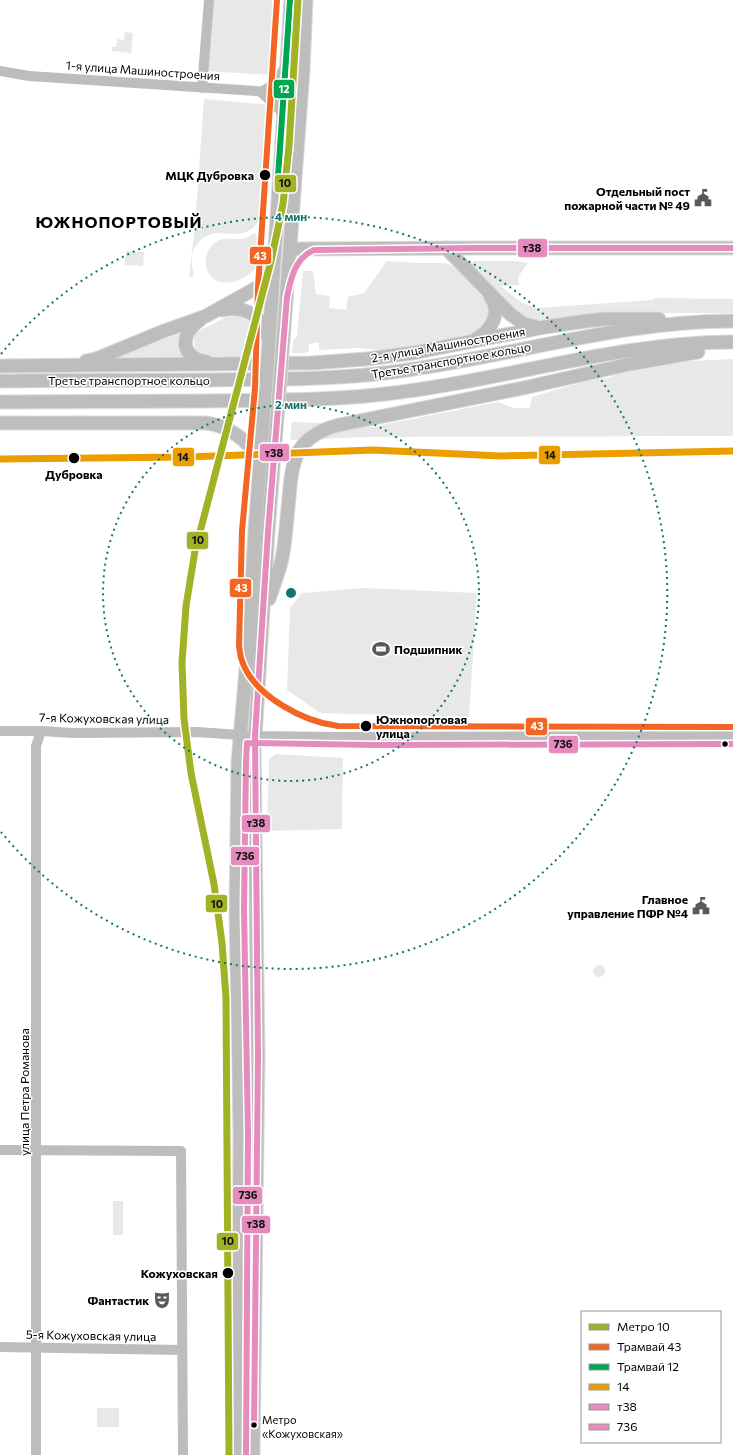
<svg xmlns="http://www.w3.org/2000/svg" width="733" height="1455" font-family="Commissioner,sans-serif">
<rect width="100%" height="100%" fill="#fff"/>
<!-- green -->
<g fill="#e8e8e8">
<path d="M211 0H277L272 75 205 71Z"/>
<path d="M125 32 133 33 131 53 112 51V47H116L117 39 124 40Z"/>
<path d="M204 99 269 105 263 204C261 215 260 224 250 230 240 236 227 233 216 233 211 234 206 236 202 239 189 249 191 262 194 276L189 277 195 226Z"/>
<path d="M254 233 258 236C258 243 259 261 256 267 250 277 232 285 220 282 202 275 201 253 216 242 225 235 236 241 246 238 249 237 251 235 254 233Z"/>
<path d="M126 251 144 252 143 266 125 265Z"/>
<path d="M387 261 419 263H445L456 267 487 302 490 311 487 322 474 334 465 337 412 347 383 350 359 348 319 350V342L309 344V351L305 353H292L293 341 297 336 303 271H313L316 294 330 296 329 308 346 310 348 297 364 293Z"/>
<path d="M474 261H517L528 263 518 277 519 285 501 286C512 295 523 306 537 308L653 300 655 298 733 299V313H650L538 322 526 319 507 304 471 264Z"/>
<path d="M233 316 241 317 249 321 250 326 248 356H211L197 351C193 344 192 339 197 332L226 317Z"/>
<path d="M185 331 191 359 112 360Z"/>
<path d="M733 359V436L369 437 290 440 292 422 351 424 364 427H372L498 402 513 408H530L532 397 582 382 597 379 609 378 618 374 691 361Z"/>
<path d="M363 588 477 593 469 717 320 713 287 690 290 608 302 593Z"/>
<path d="M276 754 343 758 342 829 267 831 269 759Z"/>
<circle cx="599" cy="971" r="6"/>
<rect x="113" y="1201" width="10" height="34"/>
<rect x="97" y="1408" width="22" height="19"/>
</g>
<g fill="none" stroke-linecap="round" stroke-linejoin="round">
<!-- major casing -->
<g stroke="#dbdbdb" stroke-width="15">
<g id="major">
<path d="M446 248 510 314 524 324 537 327"/>
<path d="M291 249 474 248H733"/>
<path d="M222 310C244 305 262 315 268 337"/>
<path d="M200 320C179 335 180 357 207 362"/>
<path d="M476 339C492 330 502 312 490 296"/>
<path d="M269 340 291 0"/>
<path d="M283 341 303 71 306 0"/>
<path d="M86 361 96 359 164 331 206 316 258 287 263 283 272 267"/>
<path d="M0 366 312 363 366 359 413 353 545 327 586 321 604 319H659"/>
<path d="M0 381C70 380 141 380 211 380 272 379 332 380 393 372 506 358 617 321 733 321"/>
<path d="M0 402C69 402 138 401 208 401 269 400 331 401 393 393 507 380 617 342 733 342"/>
<path d="M0 423H206C230 426 247 440 260 460"/>
<path d="M269 599C274 584 281 568 283 553 286 534 287 516 289 498 292 459 296 436 339 425L523 388 630 364 698 352"/>
<path d="M238 1455 240 1134 236 909 238 762 248 646 255 531"/>
<path d="M253 1455 258 1056 254 752 268 532"/>
</g>
</g>
<!-- minor -->
<g stroke="#bdbdbd" stroke-width="10">
<path d="M0 71 29 76 285 93"/>
<path d="M202 88 209 0"/>
<path d="M261 92 276 83 285 67"/>
<path d="M261 92 280 110 283 116"/>
<path d="M0 731H41L73 733 197 732 255 736 336 737 733 736"/>
<path d="M0 1150 181 1151 183 1455"/>
<path d="M0 1347 182 1350"/>
<path d="M36 1455V746L41 731"/>
</g>
<!-- major -->
<use href="#major" stroke="#bdbdbd" stroke-width="13"/>
<!-- major-bridge casing -->
<g stroke="#dbdbdb" stroke-width="15" stroke-linecap="butt">
<g id="major-bridge">
<path d="M255 531 269 340"/>
<path d="M268 532 283 341"/>
</g>
</g>
<!-- major-bridge -->
<use href="#major-bridge" stroke="#bdbdbd" stroke-width="13"/>
<!-- bus-1 casing -->
<g stroke="#fff" stroke-width="9">
<path id="bus-1" d="M254 1425 258 1056 255 736 268 532 287 297C291 278 295 258 314 250L474 248H733"/>
</g>
<!-- bus-2 casing -->
<g stroke="#fff" stroke-width="9">
<path id="bus-2" d="M246 1455 248 1134 244 909 246 762 247 743 374 745 733 744"/>
</g>
<!-- bus-1 -->
<use href="#bus-1" stroke="#e68bbd" stroke-width="6"/>
<!-- bus-2 -->
<use href="#bus-2" stroke="#e68bbd" stroke-width="6"/>
<!-- rail-1 casing -->
<g stroke="#fff" stroke-width="10">
<path id="rail-1" d="M0 459 187 457 373 450 501 456 733 451"/>
</g>
<!-- rail-1 -->
<use href="#rail-1" stroke="#eb9e00" stroke-width="7"/>
<!-- tram-1 casing -->
<g stroke="#fff" stroke-width="9">
<path id="tram-1" d="M277 0 258 287 255 388 242 531 239 646C240 651 240 656 242 661 254 696 304 722 338 726L733 727"/>
</g>
<!-- tram-2 casing -->
<g stroke="#fff" stroke-width="9">
<path id="tram-2" d="M278 177 290 1"/>
</g>
<!-- tram-1 -->
<use href="#tram-1" stroke="#f26522" stroke-width="6"/>
<!-- tram-2 -->
<use href="#tram-2" stroke="#00a651" stroke-width="6"/>
<!-- metro-1 casing -->
<g stroke="#fff" stroke-width="10">
<path id="metro-1" d="M229 1455 226 998 222 943 214 884 191 773 184 719 182 663 186 606 195 551 271 261 283 204 289 146 298 0"/>
</g>
<!-- metro-1 -->
<use href="#metro-1" stroke="#a2b225" stroke-width="7"/>
</g>
<!-- distance rings -->
<g fill="none" stroke="#0f766e" stroke-width="2" stroke-dasharray="2 4">
<circle cx="291" cy="593" r="188"/>
<path d="M1 354A376 376 0 1 1 1 832"/>
</g>
<!-- icons -->
<defs>
<g id="civic-bare" transform="scale(1.38)"><path d="M-.6-6.5H3V-4.5H.6V-3L4-1V1h2V6H-6V1h2V-1L-.6-3ZM-1.2 2.5V6h2.4V2.5Z" fill="#595959" stroke="#fff" stroke-width="2.5" paint-order="stroke"/></g>
<g id="stadium-bare" transform="scale(1.38)"><path d="M0-5a6.5 5 0 1 0 0 10a6.5 5 0 1 0 0-10ZM-3.5-1.8h7v3.6h-7Z" fill="#595959" stroke="#fff" stroke-width="2.5" paint-order="stroke"/></g>
<g id="theatre-bare" transform="scale(1.38)"><path d="M-5-5.5Q0-4 5-5.5V0Q5 5 0 6Q-5 5-5 0ZM-3.3-2.5H-1v1.5H-3.3ZM1-2.5H3.3v1.5H1ZM-2.8 1Q0 5.5 2.8 1Z" fill="#595959" stroke="#fff" stroke-width="2.5" paint-order="stroke"/></g>
</defs>
<g fill-rule="evenodd">
<use href="#civic-bare" x="703" y="198"/>
<use href="#stadium-bare" x="381" y="649"/>
<use href="#civic-bare" x="701" y="906"/>
<use href="#theatre-bare" x="162" y="1300"/>
</g>
<!-- markers -->
<g fill="#000" stroke="#fff" stroke-width="1.5">
<circle cx="265" cy="175" r="6"/>
<circle cx="74" cy="458" r="6"/>
<circle cx="366" cy="726" r="6"/>
<circle cx="725" cy="744" r="3.5"/>
<circle cx="228" cy="1273" r="6"/>
<circle cx="254" cy="1425" r="3.5"/>
</g>
<g text-anchor="middle" dominant-baseline="central" stroke-width="3" stroke-linejoin="round" paint-order="stroke">
<!-- bus labels -->
<g font-size="11" fill="#000" stroke="#fff" text-anchor="start">
<text x="262" y="1419">Метро<tspan x="262" dy="14">«Кожуховская»</tspan></text>
</g>
<!-- street labels -->
<g font-size="12" fill="#000" stroke="#fff">
<text transform="translate(143 70) rotate(4)">1-я улица Машиностроения</text>
<text transform="translate(448 344) rotate(-10)">2-я улица Машиностроения</text>
<text transform="translate(451 360) rotate(-10)">Третье транспортное кольцо</text>
<text x="129" y="380">Третье транспортное кольцо</text>
<text transform="translate(104 718) rotate(1)">7-я Кожуховская улица</text>
<text transform="translate(24 1092) rotate(-90)">улица Петра Романова</text>
<text transform="translate(91 1335) rotate(1)">5-я Кожуховская улица</text>
</g>
<!-- stop labels -->
<g font-size="12" font-weight="bold" fill="#000" stroke="#fff" text-anchor="end">
<text x="254" y="175">МЦК Дубровка</text>
<text x="74" y="474" text-anchor="middle">Дубровка</text>
<text x="376" y="719" text-anchor="start">Южнопортовая<tspan x="376" dy="14">улица</tspan></text>
<text x="218" y="1273">Кожуховская</text>
</g>
<!-- poi labels -->
<g font-size="12" font-weight="bold" fill="#000" stroke="#fff" text-anchor="end">
<text x="690" y="191">Отдельный пост<tspan x="690" dy="14">пожарной части № 49</tspan></text>
<text x="394" y="649" text-anchor="start">Подшипник</text>
<text x="688" y="899">Главное<tspan x="688" dy="14">управление ПФР №4</tspan></text>
<text x="149" y="1300">Фантастик</text>
</g>
<!-- district labels -->
<g font-size="16" font-weight="bold" letter-spacing="1" fill="#000" stroke="#fff">
<text x="119" y="221">ЮЖНОПОРТОВЫЙ</text>
</g>
</g>
<circle cx="291" cy="593" r="6" fill="#0f766e" stroke="#fff" stroke-width="2"/>
<g font-size="12" text-anchor="middle" font-weight="bold" fill="#0f766e" stroke="#fff" stroke-width="3" stroke-linejoin="round" paint-order="stroke">
<text x="291" y="221">4 мин</text>
<text x="291" y="409">2 мин</text>
</g>
<g stroke="#fff" stroke-width="1.5">
<rect x="273" y="79" width="22" height="20" rx="4" fill="#00a651"/>
<rect x="274" y="174" width="23" height="19" rx="4" fill="#a2b225"/>
<rect x="517" y="238" width="31" height="20" rx="4" fill="#e68bbd"/>
<rect x="249" y="246" width="23" height="19" rx="4" fill="#f26522"/>
<rect x="259" y="443" width="31" height="19" rx="4" fill="#e68bbd"/>
<rect x="538" y="445" width="23" height="20" rx="4" fill="#eb9e00"/>
<rect x="172" y="447" width="23" height="20" rx="4" fill="#eb9e00"/>
<rect x="186" y="531" width="23" height="19" rx="4" fill="#a2b225"/>
<rect x="229" y="578" width="23" height="20" rx="4" fill="#f26522"/>
<rect x="525" y="717" width="23" height="19" rx="4" fill="#f26522"/>
<rect x="548" y="735" width="31" height="19" rx="4" fill="#e68bbd"/>
<rect x="241" y="814" width="30" height="19" rx="4" fill="#e68bbd"/>
<rect x="230" y="846" width="30" height="20" rx="4" fill="#e68bbd"/>
<rect x="205" y="894" width="23" height="19" rx="4" fill="#a2b225"/>
<rect x="232" y="1186" width="31" height="19" rx="4" fill="#e68bbd"/>
<rect x="241" y="1215" width="30" height="19" rx="4" fill="#e68bbd"/>
<rect x="216" y="1232" width="23" height="19" rx="4" fill="#a2b225"/>
</g>
<g font-size="11" text-anchor="middle" font-weight="bold" fill="#fff">
<text x="284" y="93">12</text>
<text x="260" y="260">43</text>
<text x="241" y="592">43</text>
<text x="537" y="730">43</text>
</g>
<g font-size="11" text-anchor="middle" font-weight="bold" fill="#111">
<text x="285" y="187">10</text>
<text x="532" y="252">т38</text>
<text x="274" y="457">т38</text>
<text x="550" y="459">14</text>
<text x="183" y="461">14</text>
<text x="198" y="544">10</text>
<text x="563" y="748">736</text>
<text x="256" y="827">т38</text>
<text x="245" y="860">736</text>
<text x="217" y="908">10</text>
<text x="248" y="1199">736</text>
<text x="256" y="1228">т38</text>
<text x="228" y="1245">10</text>
</g>
<!-- legend -->
<rect x="581" y="1311" width="140" height="132" fill="#ffffff" stroke="#999999"/>
<rect x="589" y="1324" width="20" height="6" fill="#a2b225" stroke="#999999"/>
<text x="617" y="1331" font-size="12" fill="#000000">Метро 10</text>
<rect x="589" y="1344" width="20" height="6" fill="#f26522" stroke="#999999"/>
<text x="617" y="1351" font-size="12" fill="#000000">Трамвай 43</text>
<rect x="589" y="1364" width="20" height="6" fill="#00a651" stroke="#999999"/>
<text x="617" y="1371" font-size="12" fill="#000000">Трамвай 12</text>
<rect x="589" y="1384" width="20" height="6" fill="#eb9e00" stroke="#999999"/>
<text x="617" y="1391" font-size="12" fill="#000000">14</text>
<rect x="589" y="1404" width="20" height="6" fill="#e68bbd" stroke="#999999"/>
<text x="617" y="1411" font-size="12" fill="#000000">т38</text>
<rect x="589" y="1424" width="20" height="6" fill="#e68bbd" stroke="#999999"/>
<text x="617" y="1431" font-size="12" fill="#000000">736</text>
</svg>
